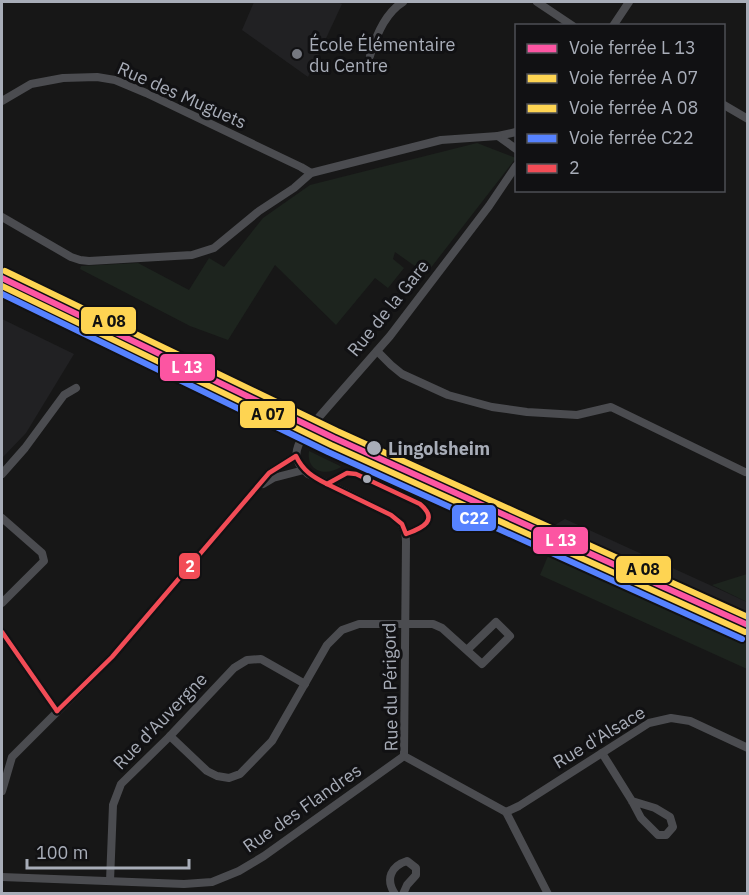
<svg xmlns="http://www.w3.org/2000/svg" width="749" height="895" font-family="'IBM Plex Sans',sans-serif">
<rect width="100%" height="100%" fill="#171717"/>
<!-- built -->
<g fill="#212123">
<path d="M254 2H337L342 4 308 77 242 30Z"/>
<path d="M2 319 74 354 26 433 2 458Z"/>
<path d="M565 519 747 602V632L536 536Z"/>
</g>
<!-- green -->
<g fill="#1d241e">
<path d="M477 143 516 158 426 274 395 252 393 259 404 268 388 288 375 278 336 325 275 265 228 340 190 326 80 269 81 266 138 263 189 290 209 258 224 267 263 218 310 185Z"/>
<path d="M309 451 340 466 341 467C325 477 306 471 309 451Z"/>
<path d="M553 544 747 632V669L540 575Z"/>
<path d="M747 574V602L712 585Z"/>
</g>
<g fill="none" stroke-linecap="round" stroke-linejoin="round">
<!-- street -->
<g stroke="#4b4c50" stroke-width="8">
<path d="M537 2 573 26"/>
<path d="M613 26 629 2"/>
<path d="M370 56C376 35 385 13 403 2"/>
<path d="M2 101 31 84 63 78 97 77 115 80 146 93 301 167 311 173"/>
<path d="M724 105 748 119"/>
<path d="M516 132 498 136 516 149"/>
<path d="M516 166 489 206 390 336 305 433C294 450 292 460 308 474L391 515C402 522 406 529 406 542L404 756 506 812 548 894"/>
<path d="M2 217 71 257 80 260 89 261 192 255 214 248 259 211 294 188 311 173 441 140 498 136"/>
<path d="M377 351 391 365 402 374 448 395 492 407 527 412 577 415 611 407 745 472"/>
<path d="M2 474 25 448 64 395 76 388"/>
<path d="M263 484 273 478 304 470"/>
<path d="M2 518 42 553 44 561 2 603"/>
<path d="M2 632 57 711"/>
<path d="M170 736 207 771 217 776 229 778 240 774 272 741 327 645 342 630 359 624H433L442 628 482 664 510 636 496 622 467 650"/>
<path d="M602 753 632 801 641 818 658 835H666L673 827 670 817 655 808 632 801"/>
<path d="M2 791 12 757 112 657 269 473 296 456"/>
<path d="M506 812 519 806 649 723 671 718 690 721 748 748"/>
<path d="M2 877 184 884 212 882 239 871 264 856 404 756"/>
<path d="M110 881 113 805 121 784 170 736 234 668 247 660 261 659 305 684"/>
<path d="M395 894C385 879 391 866 407 861L416 868V875L407 885 403 894"/>
</g>
<!-- bus-1 casing -->
<g stroke="#111113" stroke-width="9">
<g id="bus-1">
<path d="M347 473 356 474 420 504C439 520 423 528 406 534L402 524 391 515 327 484Z"/>
<path d="M2 632 57 711"/>
<path d="M57 711 112 657 269 473 296 456C303 471 313 477 327 484"/>
</g>
</g>
<!-- bus-1 -->
<use href="#bus-1" stroke="#f24c56" stroke-width="4.5"/>
<!-- rail-1 casing -->
<g stroke="#111113" stroke-width="10">
<path id="rail-1" d="M2 278 334 438 748 625"/>
</g>
<!-- rail-2 casing -->
<g stroke="#111113" stroke-width="10">
<path id="rail-2" d="M2 286 331 445 745 632"/>
</g>
<!-- rail-3 casing -->
<g stroke="#111113" stroke-width="10">
<path id="rail-3" d="M5 271 337 431 748 617"/>
</g>
<!-- rail-4 casing -->
<g stroke="#111113" stroke-width="10">
<path id="rail-4" d="M2 294 328 452 742 639"/>
</g>
<!-- rail-1 -->
<use href="#rail-1" stroke="#fc55a2" stroke-width="6"/>
<!-- rail-2 -->
<use href="#rail-2" stroke="#fed452" stroke-width="6"/>
<!-- rail-3 -->
<use href="#rail-3" stroke="#fed452" stroke-width="6"/>
<!-- rail-4 -->
<use href="#rail-4" stroke="#5682ff" stroke-width="6"/>
</g>
<!-- markers -->
<circle fill="#757880" stroke="#111113" stroke-width="2" cx="297" cy="54" r="6"/>
<g fill="#a8adb8" stroke="#111113" stroke-width="2">
<circle cx="374" cy="448" r="8"/>
<circle cx="367" cy="479" r="5"/>
</g>
<g text-anchor="middle" dominant-baseline="central" stroke-width="6" stroke-linejoin="round" paint-order="stroke">
<!-- poi labels -->
<g font-size="18" fill="#a8adb8" stroke="#111113" text-anchor="start">
<text x="309" y="44">École Élémentaire<tspan x="309" dy="21">du Centre</tspan></text>
</g>
<!-- street labels -->
<g font-size="18" fill="#a8adb8" stroke="#111113">
<text transform="translate(182 95) rotate(24)">Rue des Muguets</text>
<text transform="translate(388 308) rotate(-51)">Rue de la Gare</text>
<text transform="translate(390 687) rotate(-91)">Rue du Périgord</text>
<text transform="translate(160 721) rotate(-46)">Rue d'Auvergne</text>
<text transform="translate(599 737) rotate(-31)">Rue d'Alsace</text>
<text transform="translate(302 808) rotate(-35)">Rue des Flandres</text>
</g>
<!-- stop labels -->
<g font-size="18" font-weight="bold" fill="#a8adb8" stroke="#111113" text-anchor="start">
<text x="388" y="448">Lingolsheim</text>
</g>
</g>
<g stroke="#111113" stroke-width="2">
<rect x="80" y="306" width="57" height="29" rx="6" fill="#fed452"/>
<rect x="159" y="353" width="57" height="29" rx="6" fill="#fc55a2"/>
<rect x="239" y="400" width="57" height="29" rx="6" fill="#fed452"/>
<rect x="451" y="504" width="46" height="28" rx="6" fill="#5682ff"/>
<rect x="532" y="526" width="57" height="29" rx="6" fill="#fc55a2"/>
<rect x="178" y="552" width="23" height="28" rx="6" fill="#f24c56"/>
<rect x="615" y="555" width="57" height="29" rx="6" fill="#fed452"/>
</g>
<g font-size="16" text-anchor="middle" font-weight="bold" fill="#fff">
<text x="187" y="373">L 13</text>
<text x="474" y="524">C22</text>
<text x="561" y="546">L 13</text>
<text x="190" y="572">2</text>
</g>
<g font-size="16" text-anchor="middle" font-weight="bold" fill="#111">
<text x="109" y="327">A 08</text>
<text x="268" y="420">A 07</text>
<text x="643" y="575">A 08</text>
</g>
<!-- border -->
<rect width="749" height="895" fill="none" stroke="#a8adb8" stroke-width="6"/>
<!-- legend -->
<rect x="515" y="24" width="210" height="168" fill="#111113" stroke="#4d4f55" stroke-width="1.5"/>
<rect x="527" y="44" width="30" height="9" fill="#fc55a2" stroke="#4d4f55" stroke-width="1.5"/>
<text x="569" y="54" font-size="18" fill="#a8adb8">Voie ferrée L 13</text>
<rect x="527" y="74" width="30" height="9" fill="#fed452" stroke="#4d4f55" stroke-width="1.5"/>
<text x="569" y="84" font-size="18" fill="#a8adb8">Voie ferrée A 07</text>
<rect x="527" y="104" width="30" height="9" fill="#fed452" stroke="#4d4f55" stroke-width="1.5"/>
<text x="569" y="114" font-size="18" fill="#a8adb8">Voie ferrée A 08</text>
<rect x="527" y="134" width="30" height="9" fill="#5682ff" stroke="#4d4f55" stroke-width="1.5"/>
<text x="569" y="144" font-size="18" fill="#a8adb8">Voie ferrée C22</text>
<rect x="527" y="164" width="30" height="9" fill="#f24c56" stroke="#4d4f55" stroke-width="1.5"/>
<text x="569" y="174" font-size="18" fill="#a8adb8">2</text>
<!-- scale -->
<path d="M27 859v9h162v-9" fill="none" stroke="#a8adb8" stroke-width="3"/>
<text x="36" y="859" font-size="18" fill="#a8adb8" stroke="#111113" stroke-width="4.5" paint-order="stroke">100 m</text>
</svg>
